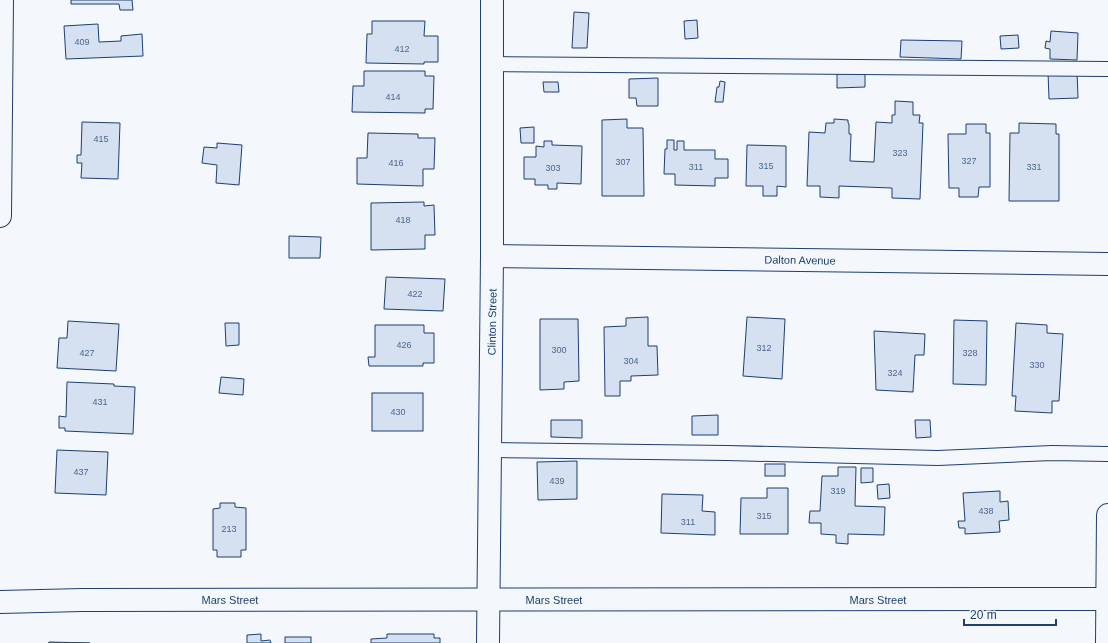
<svg xmlns="http://www.w3.org/2000/svg" width="1108" height="643" font-family="Helvetica,sans-serif">
<rect width="100%" height="100%" fill="#f4f7fb"/>
<!-- building -->
<g fill="#d5e0f0" stroke="#1d3f73">
<path d="M71 0H132L133 10H120L119 4H71Z"/>
<path d="M574 12 589 13 587 48H572Z"/>
<path d="M697 20 698 38 685 39 684 21Z"/>
<path d="M372 21H425L424 36H438V62H424V64L366 63 367 34H372Z"/>
<path d="M98 24 99 42 121 41V36L142 34 143 56 66 59 64 26Z"/>
<path d="M1051 31 1078 33 1077 60 1050 59V49L1045 48 1046 41 1050 42Z"/>
<path d="M1018 35 1019 48 1001 49 1000 36Z"/>
<path d="M901 40 962 41 961 59 900 57Z"/>
<path d="M364 71H425V76H434L433 109H425V113L352 112 353 86H364Z"/>
<path d="M837 71H865V87L837 88Z"/>
<path d="M1077 71 1078 98 1049 99 1048 72Z"/>
<path d="M658 78V106H637L636 98H629V79Z"/>
<path d="M720 81 725 82 723 102H715L717 87H719Z"/>
<path d="M543 82H558L559 92H544Z"/>
<path d="M895 101 913 102V115H920L919 123H923L920 199 892 198V188L839 186V198L820 197V186H807L809 132 825 133 826 123H834V119L848 120V123L849 124V134H851L850 161 874 162 876 122 892 123V115H895Z"/>
<path d="M627 119V128H643L644 196H602V120Z"/>
<path d="M82 122 120 123 118 179 81 178 82 163H77V155H81Z"/>
<path d="M1019 123 1056 124V134H1059V201H1009L1010 133H1019Z"/>
<path d="M966 124H986V133H990V187H979L978 197H959V188H949L948 134H966Z"/>
<path d="M534 127V143H521L520 128Z"/>
<path d="M368 133 418 134V138H435L434 169H423V186L357 184V158H367Z"/>
<path d="M667 140H674V150H677V141H684V150H715V159H728V178H715V186L675 185V174H664L665 149H667Z"/>
<path d="M544 141H552V145L582 146 581 184 557 183V189H548V185H535V179H524V157H536V146L544 147Z"/>
<path d="M217 143 242 145 239 185 216 183 217 165 202 163 204 147 217 148Z"/>
<path d="M747 145 786 146V187L777 186V196H763V186H746Z"/>
<path d="M424 202V206L434 205 435 235H425V249L371 250V203Z"/>
<path d="M289 236 321 237 320 258H289Z"/>
<path d="M386 277 445 279 443 311 384 309Z"/>
<path d="M648 317V346H657L658 375 631 376V381H620V396H605L604 327 626 326V318Z"/>
<path d="M747 317 785 319 782 379 743 376Z"/>
<path d="M540 319H578L579 381 564 382V389L540 390Z"/>
<path d="M954 320 987 321 986 385 953 384Z"/>
<path d="M68 321 119 324 116 371 57 368 59 338H67Z"/>
<path d="M225 323H239V345L226 346Z"/>
<path d="M1016 323 1047 325V333L1063 334 1059 401H1052V413L1015 411 1016 396H1012Z"/>
<path d="M375 325H424V333H434V363H423V366H369L368 357H375Z"/>
<path d="M874 331 925 334 924 355H915L913 392 876 390Z"/>
<path d="M221 377 244 379 243 395 219 393Z"/>
<path d="M67 382 114 384V386L135 387 133 434 65 431V428H59V416L66 417Z"/>
<rect x="372" y="393" width="51" height="38"/>
<path d="M718 415V435H692V416Z"/>
<path d="M551 420H582V438L551 437Z"/>
<path d="M915 420H930L931 437 916 438Z"/>
<path d="M57 450 108 452 106 495 55 493Z"/>
<path d="M577 461V499L538 500 537 462Z"/>
<rect x="765" y="464" width="20" height="12"/>
<path d="M838 467H856L855 506 885 507 884 535 848 534V544L836 543V535L821 534V523H809L810 511H820L822 476H838Z"/>
<path d="M861 468H873V482L861 483Z"/>
<path d="M889 484 890 498 878 499 877 485Z"/>
<path d="M767 488H788V534H740L741 498H767Z"/>
<path d="M1000 491V502L1008 501 1009 520 999 521 1000 532 965 534V528H959L958 521H965L963 493Z"/>
<path d="M662 494 703 495 702 511 715 512V535L661 533Z"/>
<path d="M220 503H235V507L246 508V550H241V557H217V550H213V509L220 508Z"/>
<path d="M261 634V641L270 640 271 643H247V635Z"/>
<path d="M387 634H434V638H440V643H371V639L387 638Z"/>
<rect x="285" y="637" width="26" height="6"/>
<path d="M49 642 90 643H48Z"/>
</g>
<g fill="none" stroke-linecap="round" stroke-linejoin="round">
<!-- lane casing -->
<g stroke="#1d3f73" stroke-width="16">
<g id="lane">
<path d="M492 64 1108 69"/>
<path d="M490 450 727 453 938 458 1052 453 1108 454"/>
</g>
</g>
<!-- street casing -->
<g stroke="#1d3f73" stroke-width="24">
<g id="street">
<path d="M492 256 1108 264"/>
<path d="M0 602 82 600 1108 599"/>
<path d="M488 643 492 256V0"/>
<path d="M1107 643 1108 515"/>
</g>
</g>
<!-- secondary casing -->
<g stroke="#1d3f73" stroke-width="24">
<path id="secondary" d="M0 216 2 0"/>
</g>
<!-- lane -->
<use href="#lane" stroke="#f4f7fb" stroke-width="14"/>
<!-- street -->
<use href="#street" stroke="#f4f7fb" stroke-width="22"/>
<!-- secondary -->
<use href="#secondary" stroke="#f4f7fb" stroke-width="22"/>
</g>
<g text-anchor="middle" dominant-baseline="central" stroke-width="3" stroke-linejoin="round" paint-order="stroke">
<!-- number labels -->
<g font-size="9" fill="#4b6792">
<text x="82" y="42">409</text>
<text x="402" y="49">412</text>
<text x="393" y="97">414</text>
<text x="101" y="139">415</text>
<text x="900" y="153">323</text>
<text x="969" y="161">327</text>
<text x="623" y="162">307</text>
<text x="396" y="163">416</text>
<text x="766" y="166">315</text>
<text x="696" y="167">311</text>
<text x="1034" y="167">331</text>
<text x="553" y="168">303</text>
<text x="403" y="220">418</text>
<text x="415" y="294">422</text>
<text x="404" y="345">426</text>
<text x="764" y="348">312</text>
<text x="559" y="350">300</text>
<text x="87" y="353">427</text>
<text x="970" y="353">328</text>
<text x="631" y="361">304</text>
<text x="1037" y="365">330</text>
<text x="895" y="373">324</text>
<text x="100" y="402">431</text>
<text x="398" y="412">430</text>
<text x="81" y="472">437</text>
<text x="557" y="481">439</text>
<text x="838" y="491">319</text>
<text x="986" y="511">438</text>
<text x="764" y="516">315</text>
<text x="688" y="522">311</text>
<text x="229" y="529">213</text>
</g>
<!-- street labels -->
<g font-size="11" fill="#1d3f73" stroke="#f4f7fb">
<text transform="translate(800 260) rotate(1)">Dalton Avenue</text>
<text transform="translate(492 322) rotate(-89)">Clinton Street</text>
<text x="230" y="600">Mars Street</text>
<text x="554" y="600">Mars Street</text>
<text x="878" y="600">Mars Street</text>
</g>
</g>
<!-- scale -->
<path d="M964 619v6h92v-6" fill="none" stroke="#1d3f73" stroke-width="2"/>
<text x="970" y="619" font-size="12" fill="#1d3f73" stroke="#f4f7fb" stroke-width="3" paint-order="stroke">20 m</text>
</svg>
